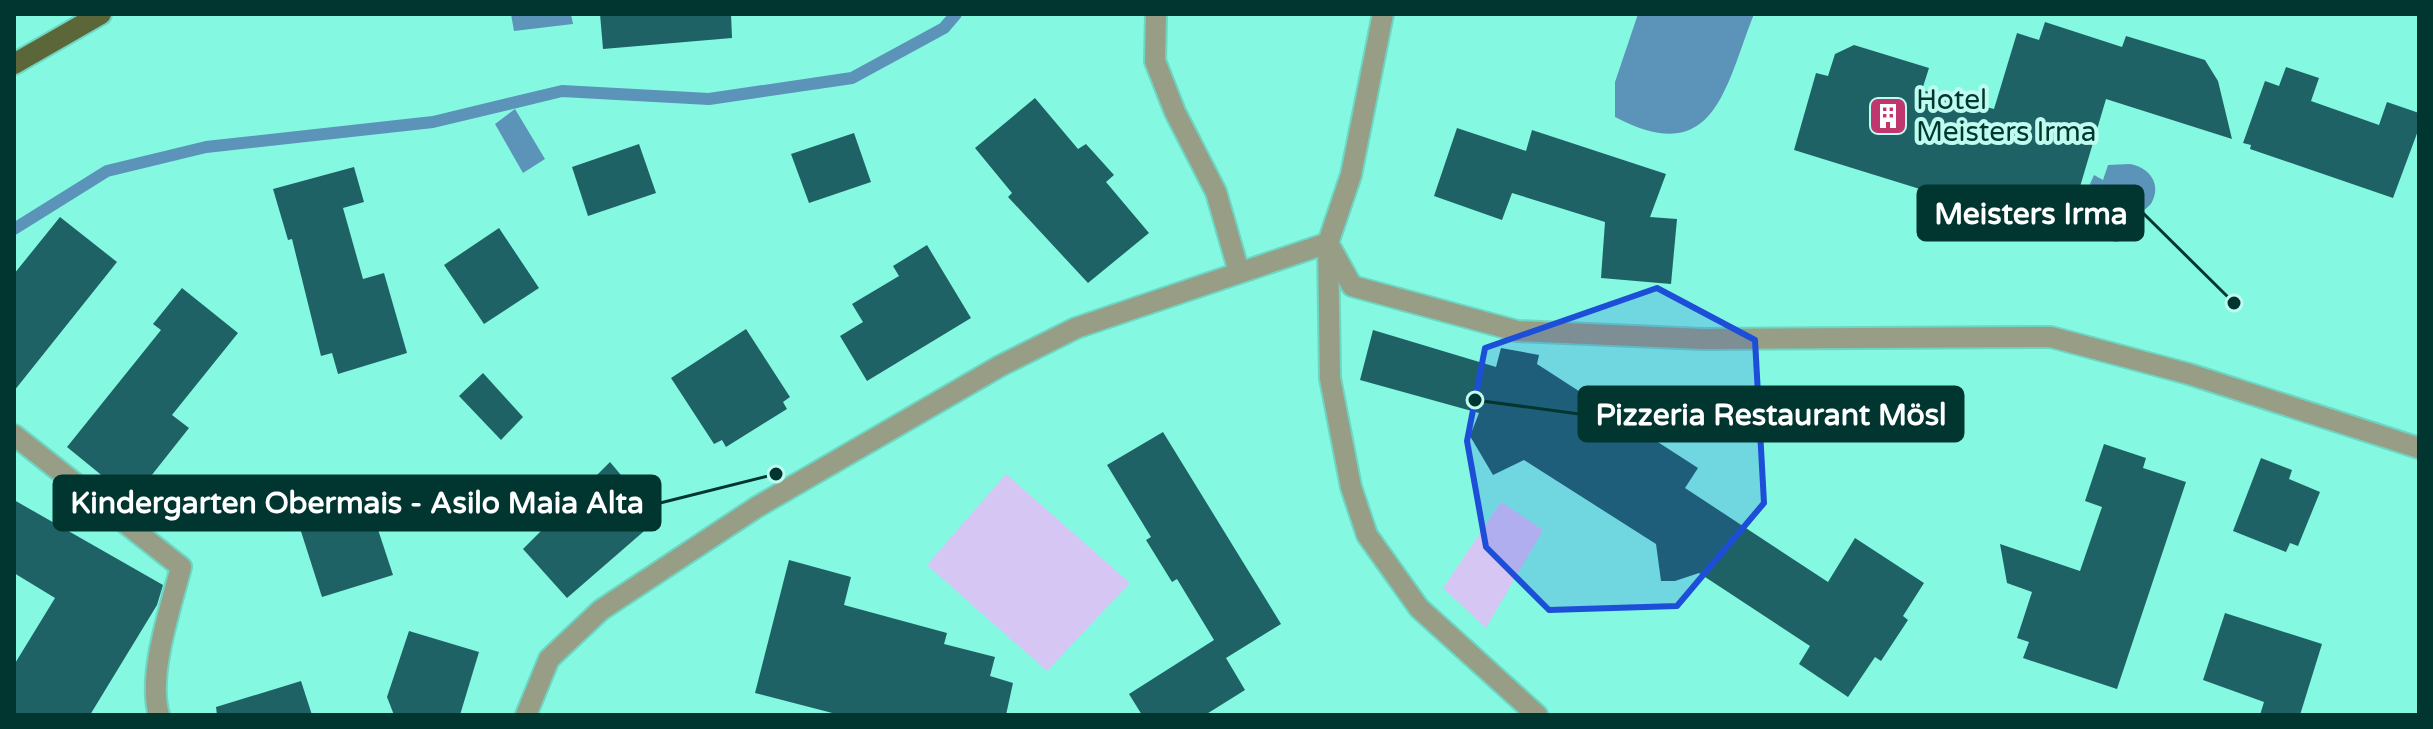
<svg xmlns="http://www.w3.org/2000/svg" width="2433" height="729" font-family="'Varela Round',sans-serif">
<rect width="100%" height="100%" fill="#85f8e2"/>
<!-- green -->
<g fill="#d5c6f4">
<path d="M1006 474 1130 583 1047 671 927 565Z"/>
<path d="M1501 502 1543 530 1486 628 1443 588Z"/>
</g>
<!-- water -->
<g fill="#5c93b9">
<path d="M511 14H571L573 24 514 31Z"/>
<path d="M1638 14H1754C1725 87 1715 170 1615 117V82Z"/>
<path d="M515 109 545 159 523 173 495 124Z"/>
<path d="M2130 164C2148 167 2162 183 2152 202 2149 208 2142 210 2138 215 2132 222 2130 231 2125 238L2117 242 2102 239C2095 220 2110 218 2113 202L2090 184 2094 175 2103 180 2108 165Z"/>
</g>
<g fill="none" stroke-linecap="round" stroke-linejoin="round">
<!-- stream -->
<path stroke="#5c93b9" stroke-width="12" d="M14 229 107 171 206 147 433 122 562 91 709 99 852 78 944 28 956 14"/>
</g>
<!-- building -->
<g fill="#1f6265">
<path d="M600 14H731L732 38 603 49Z"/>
<path d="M2045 22 2122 47 2126 36 2205 60 2218 81 2232 139 2106 99 2074 207 2017 189 2012 209 1978 207 1794 150 1816 73 1828 76 1835 54 1854 45 1929 68 1922 90 1994 109 2017 33 2039 40Z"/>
<path d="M2286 67 2319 78 2311 101 2379 125 2387 102 2419 113V128L2393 198 2250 149 2251 145 2243 143 2265 81 2279 86Z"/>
<path d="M1035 98 1078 149 1086 144 1114 175 1106 182 1149 233 1088 283 1008 197 1012 193 975 148Z"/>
<path d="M1457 128 1526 151 1532 130 1666 174 1650 217 1677 219 1671 284 1601 278 1605 222 1512 193 1502 220 1434 196Z"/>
<path d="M854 133 871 182 809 203 791 154Z"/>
<path d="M639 144 656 193 588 216 572 167Z"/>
<path d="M354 167 364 202 343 208 363 279 384 273 407 353 338 374 332 353 321 356 292 239 288 240 273 189Z"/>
<path d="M60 217 117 262 14 391V274Z"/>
<path d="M499 228 539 288 484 324 444 265Z"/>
<path d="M927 245 971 318 867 381 840 336 863 322 852 304 899 276 893 266Z"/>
<path d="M182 288 238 333 172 415 189 428 132 500 67 447 161 330 153 324Z"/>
<path d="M746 329 790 397 783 402 787 409 726 447 722 440 714 444 671 378Z"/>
<path d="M1373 330 1496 367 1501 348 1539 355 1537 364 1698 468 1685 488 1828 582 1855 538 1924 583 1903 616 1908 620 1881 661 1875 657 1848 697 1799 664 1810 646 1699 573 1675 581H1661L1656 544 1524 460 1493 475 1470 436 1479 413 1360 380Z"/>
<path d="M483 373 523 417 501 440 459 396Z"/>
<path d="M1163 432 1281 624 1226 658 1245 690 1205 715H1142L1129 694 1214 640 1177 579 1172 582 1146 540 1151 537 1107 465Z"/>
<path d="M2104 444 2146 458 2143 468 2186 482 2117 689 2023 658 2029 642 2017 638 2032 592 2007 583 2000 544 2080 571 2102 507 2085 501Z"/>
<path d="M2261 458 2292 470 2289 479 2320 492 2298 546 2290 543 2286 552 2233 531Z"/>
<path d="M610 462 658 519 567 598 523 549Z"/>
<path d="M360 475 393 575 322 597 290 497Z"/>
<path d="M14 500 163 585 157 605 90 715H14V665L55 598 14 573Z"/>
<path d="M789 560 851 577 844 605 947 633 944 644 995 657 990 676 1013 683 1006 715H840L755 693Z"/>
<path d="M2225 613 2322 644 2300 715H2260L2264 702 2203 680Z"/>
<path d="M409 631 479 652 460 715H394L387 697Z"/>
<path d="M301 681 312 715H217L216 707Z"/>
</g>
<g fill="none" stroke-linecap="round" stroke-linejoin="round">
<!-- minor casing -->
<g stroke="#6dd5c2" stroke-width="24">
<g id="minor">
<path d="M1156 14 1155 61 1175 112 1216 192 1239 272"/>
<path d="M1383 14 1351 175 1328 243 1330 378 1351 487 1367 535 1419 608 1537 715"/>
<path d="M1328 243 1352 286 1517 331 1703 339 2051 337 2189 374 2419 448"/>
<path d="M14 435 181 567C171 607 147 675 159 715"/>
<path d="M526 715 549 659 601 610 757 507 1000 366 1076 328 1328 243"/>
</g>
</g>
<!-- major casing -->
<g stroke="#6dd5c2" stroke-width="24">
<path id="major" d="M14 64 101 14"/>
</g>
<!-- minor -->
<use href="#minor" stroke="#979e85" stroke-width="20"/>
<!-- major -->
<use href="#major" stroke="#5b6738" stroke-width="20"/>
</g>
<!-- marked area -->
<path fill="#1d4ed8" fill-opacity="0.2" stroke="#1d4ed8" stroke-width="6" stroke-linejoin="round" d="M1657 288 1755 340 1764 503 1677 606 1549 610 1486 547 1467 441 1485 348Z"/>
<!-- icons -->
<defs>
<g id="building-square" transform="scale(2)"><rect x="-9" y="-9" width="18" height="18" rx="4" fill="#c0366e" stroke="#bdfcee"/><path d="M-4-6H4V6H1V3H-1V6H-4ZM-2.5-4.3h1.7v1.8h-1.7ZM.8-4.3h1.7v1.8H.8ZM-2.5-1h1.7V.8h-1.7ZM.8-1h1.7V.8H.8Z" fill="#fff"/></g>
</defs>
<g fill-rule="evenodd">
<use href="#building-square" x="1888" y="116"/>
</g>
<g text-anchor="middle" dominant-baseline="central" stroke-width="8" stroke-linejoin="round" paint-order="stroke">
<!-- poi labels -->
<g font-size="28" fill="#00362f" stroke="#bdfcee" text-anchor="start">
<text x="1916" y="100">Hotel<tspan x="1916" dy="32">Meisters Irma</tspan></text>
</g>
</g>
<!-- callouts -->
<path fill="none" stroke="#00362f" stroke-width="3" d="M2234 303L2143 213M1475 400L1579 414M776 474L660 503"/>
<g fill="#00362f" stroke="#bdfcee" stroke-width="3">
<circle cx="2234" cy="303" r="8"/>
<circle cx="1475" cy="400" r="8"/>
<circle cx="776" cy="474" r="8"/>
</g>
<g fill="#00362f" stroke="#00362f" stroke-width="3">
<rect x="1918" y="186" width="225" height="54" rx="8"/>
<rect x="1579" y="387" width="384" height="54" rx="8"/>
<rect x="54" y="476" width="606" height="54" rx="8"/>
</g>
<g font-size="30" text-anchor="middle" font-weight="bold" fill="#fff">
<text x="2031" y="224">Meisters Irma</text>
<text x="1771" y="425">Pizzeria Restaurant Mösl</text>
<text x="357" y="513">Kindergarten Obermais - Asilo Maia Alta</text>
</g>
<!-- border -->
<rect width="2433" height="729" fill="none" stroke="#00362f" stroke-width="32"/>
</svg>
